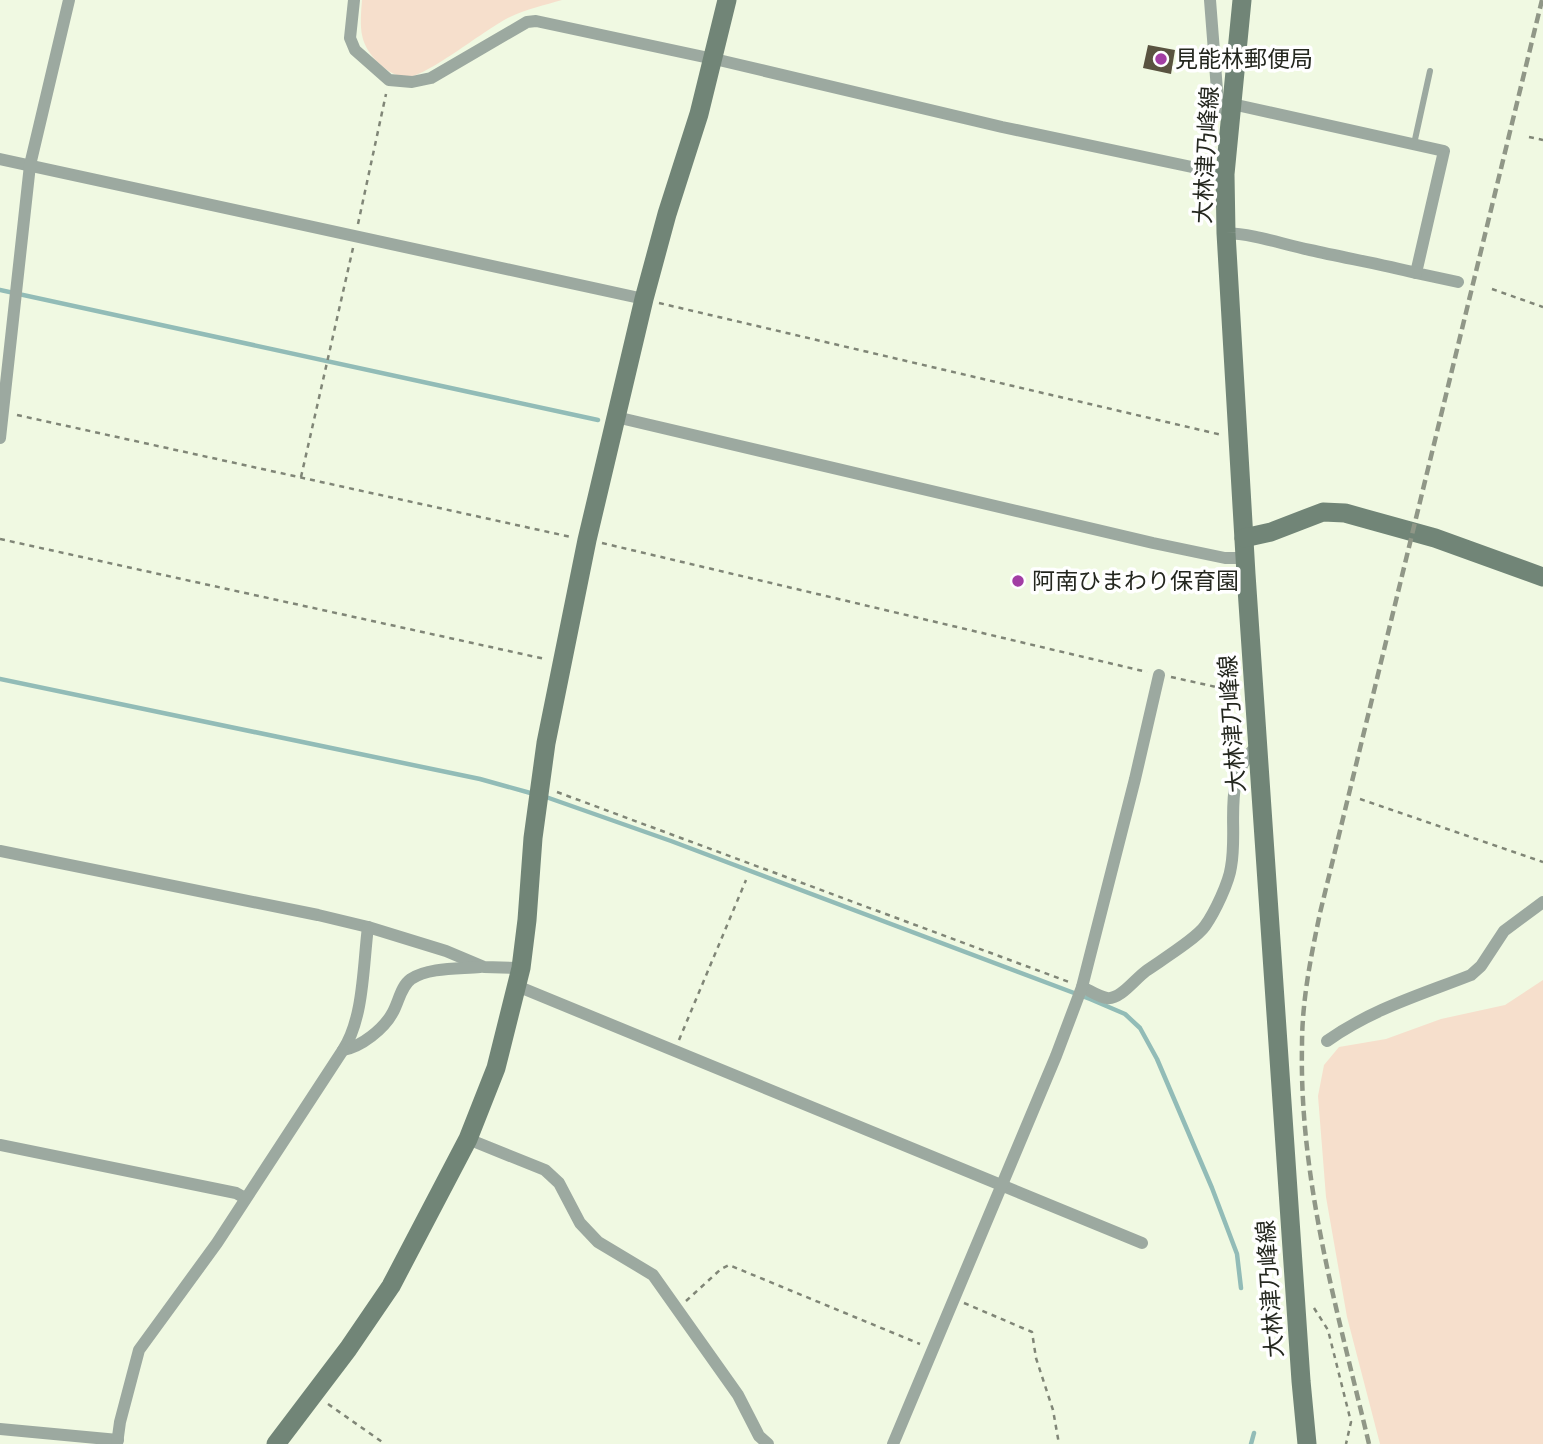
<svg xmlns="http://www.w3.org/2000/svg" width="1543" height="1444" font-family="Inter,'Noto Sans JP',sans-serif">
<rect width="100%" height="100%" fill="#f0f9e2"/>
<!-- green -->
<g fill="#f6dfcc">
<path d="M362 0H562C545 5 526 9 510 17 488 27 428 76 408 77 397 77 387 71 380 64 358 44 360 27 362 0Z"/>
<path d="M1543 980V1444H1380L1347 1317 1326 1197 1318 1096 1324 1065 1339 1047 1386 1039 1441 1019 1505 1005Z"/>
</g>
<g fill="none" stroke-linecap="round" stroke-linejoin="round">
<!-- stream -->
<g stroke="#92bcb7" stroke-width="4.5">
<path d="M0 290 598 420"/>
<path d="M0 679 480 779 534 794"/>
<path d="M546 797 671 841 1090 999 1125 1014 1140 1028 1157 1059 1212 1188 1237 1254 1241 1288"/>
<path d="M1251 1444 1254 1433"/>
</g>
</g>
<!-- building -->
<path fill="#595340" d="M1148 45 1175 50 1171 74 1143 68Z"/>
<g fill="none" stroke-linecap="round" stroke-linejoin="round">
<!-- path -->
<g stroke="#808677" stroke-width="2.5" stroke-dasharray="5 5" stroke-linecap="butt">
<path d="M1529 137 1543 140"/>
<path d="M358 224 386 94"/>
<path d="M1492 289 1543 307"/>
<path d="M659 303 1222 435"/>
<path d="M17 415 571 537"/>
<path d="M301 477 353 248"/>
<path d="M0 539 545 659"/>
<path d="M602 543 1147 672"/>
<path d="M1171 677 1239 692"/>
<path d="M557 792 1069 982"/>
<path d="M1360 799 1543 862"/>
<path d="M679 1040 746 880"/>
<path d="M686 1301 721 1269 729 1265 920 1344"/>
<path d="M964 1303 1032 1332 1036 1358 1053 1410 1059 1444"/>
<path d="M1314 1308 1328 1330 1351 1422 1346 1444"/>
<path d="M328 1404 385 1444"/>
</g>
<!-- lane -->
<path stroke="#9ca9a0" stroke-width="6" d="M1414 144 1430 71"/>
<!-- street -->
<g stroke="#9ca9a0" stroke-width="12">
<path d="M354 0 350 38 355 50 389 80 412 82 431 78 527 22 536 21 723 61 1002 127 1225 174"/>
<path d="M1210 0 1218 103 1230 121"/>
<path d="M1232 104 1444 151 1416 273 1458 282"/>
<path d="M0 159 644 299"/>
<path d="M1226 233C1255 234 1281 244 1310 250 1345 258 1381 264 1416 273"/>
<path d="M616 417 1153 543 1225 558H1246"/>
<path d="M0 438 30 165 69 0"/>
<path d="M0 851 318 915 368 927 446 951 484 967 521 968"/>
<path d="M368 927C363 965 364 1018 343 1050 361 1047 384 1029 393 1012 399 1001 401 986 411 979 429 967 460 969 480 967"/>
<path d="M517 986 1142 1243"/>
<path d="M1082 987C1089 990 1099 997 1107 998 1120 1000 1135 979 1146 971 1160 961 1196 939 1205 926 1215 912 1229 882 1231 867 1239 824 1220 779 1258 745"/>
<path d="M1327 1041C1372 1009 1420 995 1471 975L1481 966 1504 931 1543 902"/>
<path d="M468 1139 545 1170 559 1183 580 1223 598 1242 653 1275 738 1395 759 1436 768 1444"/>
<path d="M0 1145 236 1193 245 1198"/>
<path d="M0 1429 118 1440"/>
<path d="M117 1444 120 1422 139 1350 217 1243 343 1050"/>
<path d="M893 1444 1056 1056 1082 987 1135 779 1159 675"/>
</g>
<!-- secondary -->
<g stroke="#718577" stroke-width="19">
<path d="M1242 0 1225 174 1226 233 1246 574 1301 1381 1307 1444"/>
<path d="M1244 538 1271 532 1323 512 1345 513 1435 538 1543 577"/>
<path d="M276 1444 348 1349 391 1286 468 1139 496 1068 521 968 527 920 533 838 546 743 587 540 644 299 667 214 699 114 727 0"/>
</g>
<!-- rail -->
<path stroke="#909787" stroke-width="4.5" stroke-dasharray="10 5" stroke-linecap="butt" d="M1369 1444C1338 1313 1299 1181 1302 1045 1302 1000 1311 956 1320 913L1542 0"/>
</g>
<!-- markers -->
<g fill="#a23ea4" stroke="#fff" stroke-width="2.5">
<circle cx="1161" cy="59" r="7"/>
<circle cx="1018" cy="581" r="7"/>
</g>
<g text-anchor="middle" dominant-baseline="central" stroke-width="7" stroke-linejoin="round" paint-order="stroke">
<!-- poi labels -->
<g font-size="23" fill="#24271f" stroke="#fff" text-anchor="start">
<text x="1175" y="59">見能林郵便局</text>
<text x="1032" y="581">阿南ひまわり保育園</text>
</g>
<!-- street labels -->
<g font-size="23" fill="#24271f" stroke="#fff">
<text transform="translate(1206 155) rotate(-87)">大林津乃峰線</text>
<text transform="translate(1232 724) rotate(-94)">大林津乃峰線</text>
<text transform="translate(1270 1289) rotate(-94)">大林津乃峰線</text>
</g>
</g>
</svg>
